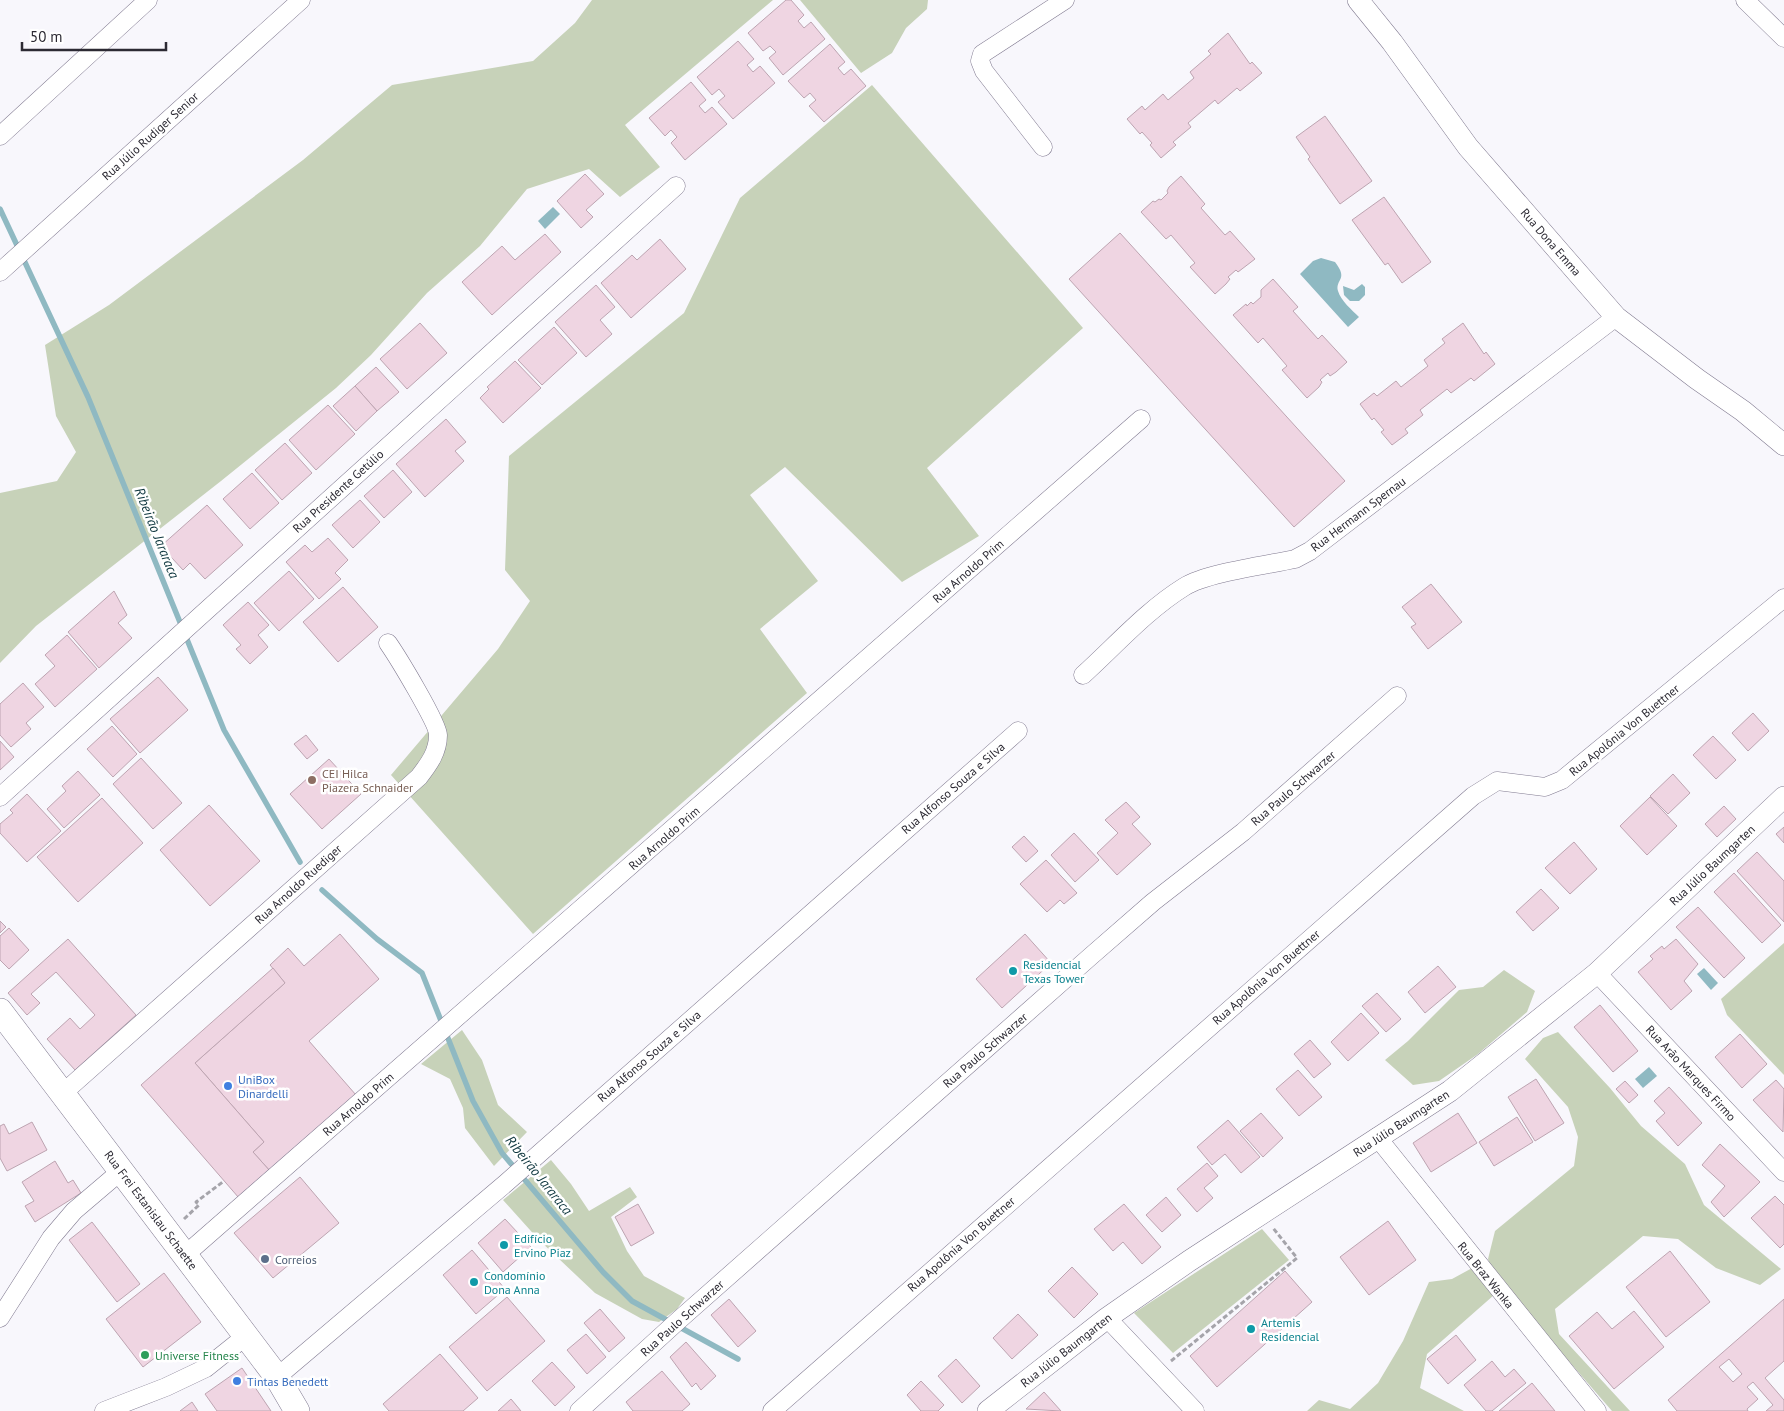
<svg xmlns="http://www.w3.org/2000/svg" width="1784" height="1411" font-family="'PT Sans',sans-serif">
<rect width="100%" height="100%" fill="#f8f7fc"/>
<!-- green -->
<g fill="#c7d2b9">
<path d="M592 0H773L625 125 660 167 620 197 589 169 527 189 480 246 427 293 371 355 336 388 221 481 36 626 0 663V493L57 481 76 452 56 416 45 345 109 305 303 160 392 85 533 61 575 23Z"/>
<path d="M800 0H928L927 9 906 28 892 53 861 73Z"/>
<path d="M872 85 1083 328 927 468 979 536 902 582 785 467 750 495 818 581 760 629 807 693 533 934 391 775 498 649 530 601 505 570 509 456 684 313 740 198Z"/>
<path d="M1784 943V1075L1727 1015 1721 999Z"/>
<path d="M1504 970 1535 991 1527 1012 1478 1054 1439 1081 1413 1085 1385 1060 1408 1041 1459 990 1483 987Z"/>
<path d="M462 1030 482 1060 498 1105 527 1132 494 1166 465 1128 463 1108 450 1079 421 1064Z"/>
<path d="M1558 1032 1610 1088 1641 1126 1685 1164 1704 1205 1781 1269 1760 1285 1716 1268 1678 1239 1643 1236 1555 1309 1559 1334 1630 1411H1612L1494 1275 1488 1259 1495 1231 1574 1166 1578 1137 1568 1107 1525 1059 1543 1038Z"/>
<path d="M551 1160 571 1184 589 1211 630 1187 637 1197 611 1217 627 1251 644 1276 685 1298 677 1309 659 1322 642 1319 595 1293 539 1240 503 1200Z"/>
<path d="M1262 1229 1289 1260 1173 1353 1134 1313Z"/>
<path d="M1474 1267 1494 1295 1427 1354 1420 1388 1464 1411H1307L1319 1400 1350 1409 1378 1383 1403 1341 1429 1282 1452 1279Z"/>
</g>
<!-- water -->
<g fill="#8fb9c2">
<path d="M553 207 560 214 545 229 538 221Z"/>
<path d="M1321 258 1335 262C1349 280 1335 279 1338 291 1341 301 1352 310 1359 317L1348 327 1300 274 1313 261Z"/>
<path d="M1362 284 1365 287V295L1359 301H1350L1344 295 1343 286 1354 290Z"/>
<path d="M1704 968 1718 983 1711 990 1697 974Z"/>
<path d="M1649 1067 1657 1076 1643 1088 1635 1079Z"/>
</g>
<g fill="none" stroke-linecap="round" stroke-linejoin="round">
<!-- stream -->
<g stroke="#8fb9c2" stroke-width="5.5">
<path d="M0 209 88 397 224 730 300 862"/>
<path d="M322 890 377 939 422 973 473 1101 502 1153 603 1272 632 1301 738 1359"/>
</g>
</g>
<!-- building -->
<g fill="#efd5e2" stroke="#bda4b1" fill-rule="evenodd">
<path d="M786 0H791L804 15 798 21 804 28 811 22 825 39 783 75 769 58 776 52 770 46 763 51 748 33Z"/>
<path d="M1228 33 1250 64 1252 62 1262 73 1240 91 1237 88 1218 104 1215 100 1188 123 1191 127 1173 142 1176 145 1161 158 1150 145 1152 143 1142 132 1140 134 1127 119 1142 106 1145 110 1163 94 1168 100 1194 78 1190 72 1211 54 1208 51Z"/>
<path d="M738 41 754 59 747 65 753 72 760 66 775 83 733 119 718 102 725 96 719 89 712 95 697 77Z"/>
<path d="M830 44 845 62 838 68 844 75 851 69 866 86 824 122 809 106 816 100 810 93 804 98 788 81Z"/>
<path d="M691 82 706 100 699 106 705 113 712 107 727 124 685 160 671 143 677 137 671 130 665 136 649 118Z"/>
<path d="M1325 116 1372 181 1340 204 1308 159 1310 157 1296 137Z"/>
<path d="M585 174 604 194 586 210 593 217 581 228 557 201Z"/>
<path d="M1181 176 1205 204 1201 208 1225 235 1230 231 1255 259 1238 272 1236 270 1228 277 1230 279 1226 284 1215 294 1190 267 1195 263 1171 235 1166 239 1141 212 1153 201 1155 202 1159 199 1161 200 1168 193 1167 191 1169 187Z"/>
<path d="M1384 197 1431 262 1402 283 1388 263 1385 265 1352 220Z"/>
<path d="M1120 233 1345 481 1294 527 1069 279Z"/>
<path d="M545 234 561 252 492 315 462 282 502 246 515 260Z"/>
<path d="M660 239 686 269 631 318 601 283 632 255 637 260Z"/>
<path d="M1273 279 1298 307 1293 311 1318 339 1322 335 1347 362 1336 372 1330 376 1328 373 1320 380 1322 382 1319 387 1307 398 1282 370 1287 366 1263 338 1258 343 1233 315 1246 304 1247 306 1251 302 1253 304 1261 297V290Z"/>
<path d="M596 285 615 307 600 320 612 334 586 357 555 322Z"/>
<path d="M420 323 447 353 407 389 380 359Z"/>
<path d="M1463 323 1484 354 1486 352 1495 364 1474 381 1471 378 1451 393 1447 389 1420 410 1423 415 1405 429 1408 433 1392 445 1381 432 1384 430 1374 418 1372 420 1360 404 1374 393 1377 396 1396 381 1401 387 1428 366 1424 360 1445 343 1442 339Z"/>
<path d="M554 327 577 353 542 385 518 360Z"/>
<path d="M515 361 541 388 503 423 480 398 489 389 487 387Z"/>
<path d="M376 367 399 392 377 411 355 386Z"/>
<path d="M355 386 377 411 356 431 333 406Z"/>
<path d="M328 405 355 434 316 470 289 440Z"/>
<path d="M446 419 466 442 455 451 464 461 425 497 396 464Z"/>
<path d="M285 443 312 473 282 500 255 470Z"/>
<path d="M393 470 412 492 384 518 364 496Z"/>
<path d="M252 473 279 503 250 529 223 499Z"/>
<path d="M360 500 380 522 353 548 332 525Z"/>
<path d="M207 505 243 545 205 579 190 563 183 570 161 546Z"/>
<path d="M328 538 348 560 335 573 341 579 319 599 286 562 305 545 312 552Z"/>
<path d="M289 571 314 599 279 631 254 603Z"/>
<path d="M1431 584 1462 622 1428 649 1411 627 1416 624 1402 607Z"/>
<path d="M343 587 378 627 338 662 303 622Z"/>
<path d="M114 591 127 615 118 623 132 638 99 668 68 632Z"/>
<path d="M248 602 269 625 258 635 268 647 250 664 236 649 241 645 223 625Z"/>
<path d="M67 635 97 669 55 707 35 684 55 666 45 655Z"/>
<path d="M158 677 188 710 140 753 110 719Z"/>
<path d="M23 683 44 707 26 723 31 729 11 747 0 735V704Z"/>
<path d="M1753 713 1769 731 1748 751 1732 733Z"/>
<path d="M112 726 137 754 113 777 87 749Z"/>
<path d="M306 735 318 750 307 759 294 744Z"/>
<path d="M1713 736 1736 760 1716 779 1693 755Z"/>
<path d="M0 741 14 757 0 770Z"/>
<path d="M141 758 182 803 153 829 113 784Z"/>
<path d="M329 759 361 794 322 829 290 794Z"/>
<path d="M78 771 100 795 64 828 47 809 66 791 62 786Z"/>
<path d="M1673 774 1690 793 1668 814 1650 796Z"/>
<path d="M27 794 61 831 27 862 0 833V824L13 813 10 810Z"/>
<path d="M1650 797 1677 826 1647 855 1620 826Z"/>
<path d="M102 798 143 843 78 902 37 857Z"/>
<path d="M1126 802 1140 817 1132 824 1151 844 1117 875 1097 853 1118 833 1105 820Z"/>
<path d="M209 805 260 861 210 906 160 850Z"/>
<path d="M1724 806 1736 819 1717 837 1705 824Z"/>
<path d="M1784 827V843L1776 834Z"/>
<path d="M1074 833 1099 860 1075 882 1051 855Z"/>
<path d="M1024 836 1038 851 1026 862 1012 847Z"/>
<path d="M1574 842 1597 869 1570 894 1545 868Z"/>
<path d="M1757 852 1784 881V922L1737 871Z"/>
<path d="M1046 860 1077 893 1064 904 1060 900 1047 912 1020 884Z"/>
<path d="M1734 873 1781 925 1762 943 1714 892Z"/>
<path d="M1541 889 1559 908 1533 931 1516 912Z"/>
<path d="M1698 907 1745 958 1724 978 1676 927Z"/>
<path d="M0 921 6 927 0 933Z"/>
<path d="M9 928 29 950 9 969 0 960V936Z"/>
<path d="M340 934 379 979 309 1041 356 1095 270 1171 253 1152 264 1142 195 1063 285 983 270 965 288 948 304 966Z"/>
<path d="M1025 934 1051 963 1002 1008 976 979Z"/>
<path d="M68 939 136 1015 75 1070 47 1039 70 1018 80 1029 95 1015 56 972 31 994 40 1003 27 1015 8 993Z"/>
<path d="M1676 939 1698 964 1684 981 1692 991 1671 1010 1638 972 1653 959 1650 956 1662 946 1664 949Z"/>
<path d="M1438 966 1456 987 1425 1013 1408 992Z"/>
<path d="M273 968 285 983 195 1063 264 1142 253 1152 270 1171 239 1198 141 1085Z"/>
<path d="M1377 993 1401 1019 1386 1032 1362 1006Z"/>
<path d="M1600 1005 1638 1051 1613 1072 1574 1027Z"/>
<path d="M1361 1013 1379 1033 1348 1061 1331 1042Z"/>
<path d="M1740 1034 1767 1064 1742 1088 1715 1057Z"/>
<path d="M1310 1040 1331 1064 1314 1078 1294 1054Z"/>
<path d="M1298 1070 1322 1097 1299 1116 1276 1089Z"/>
<path d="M1536 1079 1564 1123 1535 1141 1508 1097Z"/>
<path d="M1776 1080 1784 1089 1783 1132 1753 1100Z"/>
<path d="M1625 1081 1638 1095 1629 1103 1616 1089Z"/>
<path d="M1669 1087 1702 1123 1678 1146 1656 1121 1665 1113 1654 1101Z"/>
<path d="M1261 1113 1283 1138 1263 1157 1240 1131Z"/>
<path d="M1458 1113 1477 1143 1431 1172 1413 1143Z"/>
<path d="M1517 1117 1533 1142 1494 1166 1479 1142Z"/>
<path d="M1228 1120 1260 1157 1241 1173 1225 1154 1212 1165 1197 1147Z"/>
<path d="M32 1122 47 1150 7 1171 0 1158V1126L4 1124 9 1134Z"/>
<path d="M1720 1144 1760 1182 1724 1217 1711 1202 1725 1186 1702 1165Z"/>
<path d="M55 1161 68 1183 73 1180 81 1193 35 1222 25 1206 34 1201 22 1182Z"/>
<path d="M1207 1163 1218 1176 1204 1188 1213 1198 1197 1212 1177 1189Z"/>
<path d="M300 1177 339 1223 273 1278 234 1233Z"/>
<path d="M1775 1196 1784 1205V1244L1780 1248 1751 1218Z"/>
<path d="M1166 1197 1181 1215 1162 1232 1146 1215Z"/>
<path d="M638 1204 654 1233 631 1246 615 1217Z"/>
<path d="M1124 1204 1161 1247 1142 1264 1123 1242 1113 1251 1094 1229Z"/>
<path d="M505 1219 531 1247 503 1272 478 1243Z"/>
<path d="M1388 1221 1416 1260 1369 1295 1340 1257Z"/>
<path d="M92 1222 140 1284 117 1302 69 1240Z"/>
<path d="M472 1250 505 1289 476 1314 443 1275Z"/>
<path d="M1670 1251 1710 1302 1666 1337 1626 1287Z"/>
<path d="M1072 1267 1098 1294 1074 1318 1048 1291Z"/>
<path d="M1285 1271 1312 1302 1217 1387 1190 1356Z"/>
<path d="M164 1273 201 1322 143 1367 106 1319Z"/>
<path d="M507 1297 545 1341 487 1391 449 1347Z"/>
<path d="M729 1299 756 1331 738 1347 711 1315Z"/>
<path d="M1784 1299V1361L1765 1378 1784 1400V1411H1766L1773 1405 1753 1382 1747 1387 1758 1399 1747 1409 1748 1411H1677L1668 1400ZM1729 1359 1742 1374 1733 1382 1719 1367Z"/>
<path d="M600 1309 625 1338 609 1352 584 1323Z"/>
<path d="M1634 1311 1664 1347 1614 1389 1569 1336 1597 1312 1612 1329Z"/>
<path d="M1018 1314 1038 1335 1012 1359 993 1338Z"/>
<path d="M586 1334 606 1357 587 1374 567 1350Z"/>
<path d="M1456 1335 1476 1360 1448 1384 1427 1359Z"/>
<path d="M686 1342 716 1376 701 1390 696 1383 692 1387 670 1357Z"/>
<path d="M440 1354 478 1398 463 1411H389L383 1404Z"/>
<path d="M956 1359 980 1386 962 1403 938 1376Z"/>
<path d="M1492 1361 1505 1377 1514 1369 1526 1383 1492 1411H1486L1464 1385Z"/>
<path d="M552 1362 575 1387 555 1406 532 1381Z"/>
<path d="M242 1368 271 1411H217L205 1394Z"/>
<path d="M662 1371 690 1404 682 1411H633L626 1402Z"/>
<path d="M921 1381 944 1405 938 1411H921L907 1395Z"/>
<path d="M1532 1383 1555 1411H1499Z"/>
<path d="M1044 1392 1061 1411 1026 1409Z"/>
<path d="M511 1399 521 1411H498Z"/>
<path d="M192 1402 198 1411H180Z"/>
</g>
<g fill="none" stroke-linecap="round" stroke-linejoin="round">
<!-- minor casing -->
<g stroke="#807a90" stroke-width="19">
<g id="minor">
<path d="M1745 0 1784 38"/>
<path d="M0 136 148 0"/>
<path d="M1043 147 984 71 980 61 982 54 1065 0"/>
<path d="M0 272 301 0"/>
<path d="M1083 675C1116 645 1147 610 1184 587 1206 573 1267 565 1295 559L1310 551 1616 317"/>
<path d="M0 797 676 186"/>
<path d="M1597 973 1784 1172"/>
<path d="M63 1093 419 777C429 764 438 752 438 735 438 723 397 656 388 643"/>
<path d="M1377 1137 1597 1411"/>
<path d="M185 1255 1141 419"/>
<path d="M0 1318 51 1238 74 1211 121 1171"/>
<path d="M1107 1318 1195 1411"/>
<path d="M277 1377 506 1183 1018 731"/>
<path d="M104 1411 166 1387 206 1368 246 1336"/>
<path d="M579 1411 680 1319 1091 956 1153 902 1243 832 1397 696"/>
<path d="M772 1411 1473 796 1497 781 1545 787 1562 780 1784 598"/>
</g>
</g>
<!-- tertiary casing -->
<g stroke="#807a90" stroke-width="22">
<g id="tertiary">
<path d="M1358 0 1392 42 1468 147 1616 317 1697 379 1743 411 1784 445"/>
<path d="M988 1411 1107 1318 1189 1261 1450 1091 1597 973 1784 797"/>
</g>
</g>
<!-- secondary casing -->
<g stroke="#807a90" stroke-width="26">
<path id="secondary" d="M0 1011 246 1336 277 1377 297 1411"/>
</g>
<!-- path -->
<g stroke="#a5a4aa" stroke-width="3" stroke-dasharray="5 2.5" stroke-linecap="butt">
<path d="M184 1219 199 1205 196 1202 224 1181"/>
<path d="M1171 1361 1297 1258 1273 1228"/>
</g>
<!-- minor -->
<use href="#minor" stroke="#fff" stroke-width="18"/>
<!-- tertiary -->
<use href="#tertiary" stroke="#fff" stroke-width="21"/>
<!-- secondary -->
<use href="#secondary" stroke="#fff" stroke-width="25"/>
</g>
<!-- markers -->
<circle fill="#8d6e63" stroke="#fff" stroke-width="2" cx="312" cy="780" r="5"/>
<g fill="#0f9aa8" stroke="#fff" stroke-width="2">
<circle cx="1013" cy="971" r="5"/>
<circle cx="504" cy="1245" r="5"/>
<circle cx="474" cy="1282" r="5"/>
<circle cx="1251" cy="1329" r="5"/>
</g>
<g fill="#3f7fe0" stroke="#fff" stroke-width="2">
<circle cx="228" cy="1086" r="5"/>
<circle cx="237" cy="1381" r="5"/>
</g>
<circle fill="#5c6f8a" stroke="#fff" stroke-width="2" cx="265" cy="1259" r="5"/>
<circle fill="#2e9e5b" stroke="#fff" stroke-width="2" cx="145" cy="1355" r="5"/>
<g text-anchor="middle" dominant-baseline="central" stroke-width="5" stroke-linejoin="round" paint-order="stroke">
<!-- street labels -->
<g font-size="12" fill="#2c2a33" stroke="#fff">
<text transform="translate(150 136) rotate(-42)">Rua Júlio Rudiger Senior</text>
<text transform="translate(1551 242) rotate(49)">Rua Dona Emma</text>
<text transform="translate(338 491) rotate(-42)">Rua Presidente Getúlio</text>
<text transform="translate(1358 514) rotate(-37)">Rua Hermann Spernau</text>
<text transform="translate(968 571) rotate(-41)">Rua Arnoldo Prim</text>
<text transform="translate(1624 730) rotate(-39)">Rua Apolônia Von Buettner</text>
<text transform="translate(953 788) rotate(-41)">Rua Alfonso Souza e Silva</text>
<text transform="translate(1293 788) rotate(-41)">Rua Paulo Schwarzer</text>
<text transform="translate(664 838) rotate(-41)">Rua Arnoldo Prim</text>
<text transform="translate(1712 865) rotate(-43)">Rua Júlio Baumgarten</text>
<text transform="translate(298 884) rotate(-42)">Rua Arnoldo Ruediger</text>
<text transform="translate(1266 977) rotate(-41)">Rua Apolônia Von Buettner</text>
<text transform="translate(985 1050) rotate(-41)">Rua Paulo Schwarzer</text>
<text transform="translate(649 1056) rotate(-41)">Rua Alfonso Souza e Silva</text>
<text transform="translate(1691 1073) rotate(47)">Rua Arão Marques Firmo</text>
<text transform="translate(358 1104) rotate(-41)">Rua Arnoldo Prim</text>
<text transform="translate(1401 1123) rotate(-33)">Rua Júlio Baumgarten</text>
<text transform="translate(151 1210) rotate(53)">Rua Frei Estanislau Schaette</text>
<text transform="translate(961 1244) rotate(-41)">Rua Apolônia Von Buettner</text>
<text transform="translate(1486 1275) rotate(51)">Rua Braz Wanka</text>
<text transform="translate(682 1318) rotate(-42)">Rua Paulo Schwarzer</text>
<text transform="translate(1066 1350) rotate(-38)">Rua Júlio Baumgarten</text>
</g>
<!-- education labels -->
<g font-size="12" fill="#785e54" stroke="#fff" text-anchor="start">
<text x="322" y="773">CEI Hilca<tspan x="322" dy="14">Piazera Schnaider</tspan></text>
</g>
<!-- culture labels -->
<g font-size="12" fill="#0d838f" stroke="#fff" text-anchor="start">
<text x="1023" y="964">Residencial<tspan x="1023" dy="14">Texas Tower</tspan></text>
<text x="514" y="1238">Edifício<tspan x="514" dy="14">Ervino Piaz</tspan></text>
<text x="484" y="1275">Condomínio<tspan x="484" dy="14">Dona Anna</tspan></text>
<text x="1261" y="1322">Artemis<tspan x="1261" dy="14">Residencial</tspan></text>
</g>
<!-- shop labels -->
<g font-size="12" fill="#366cbe" stroke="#fff" text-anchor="start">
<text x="238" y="1079">UniBox<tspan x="238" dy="14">Dinardelli</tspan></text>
<text x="247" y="1381">Tintas Benedett</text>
</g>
<!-- service labels -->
<g font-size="12" fill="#4e5e75" stroke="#fff" text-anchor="start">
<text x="275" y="1259">Correios</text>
</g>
<!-- leisure labels -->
<g font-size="12" fill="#27864d" stroke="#fff" text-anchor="start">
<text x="155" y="1355">Universe Fitness</text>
</g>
<!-- water labels -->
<g font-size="14" font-style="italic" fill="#0e363e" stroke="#fff">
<text transform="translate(157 533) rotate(68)">Ribeirão Jararaca</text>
<text transform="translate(539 1175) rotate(51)">Ribeirão Jararaca</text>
</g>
</g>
<!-- scale -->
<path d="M22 42v8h144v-8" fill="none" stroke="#2c2a33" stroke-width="2.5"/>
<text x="30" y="42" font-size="15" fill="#2c2a33" stroke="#ffffff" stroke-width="4" paint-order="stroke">50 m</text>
</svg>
